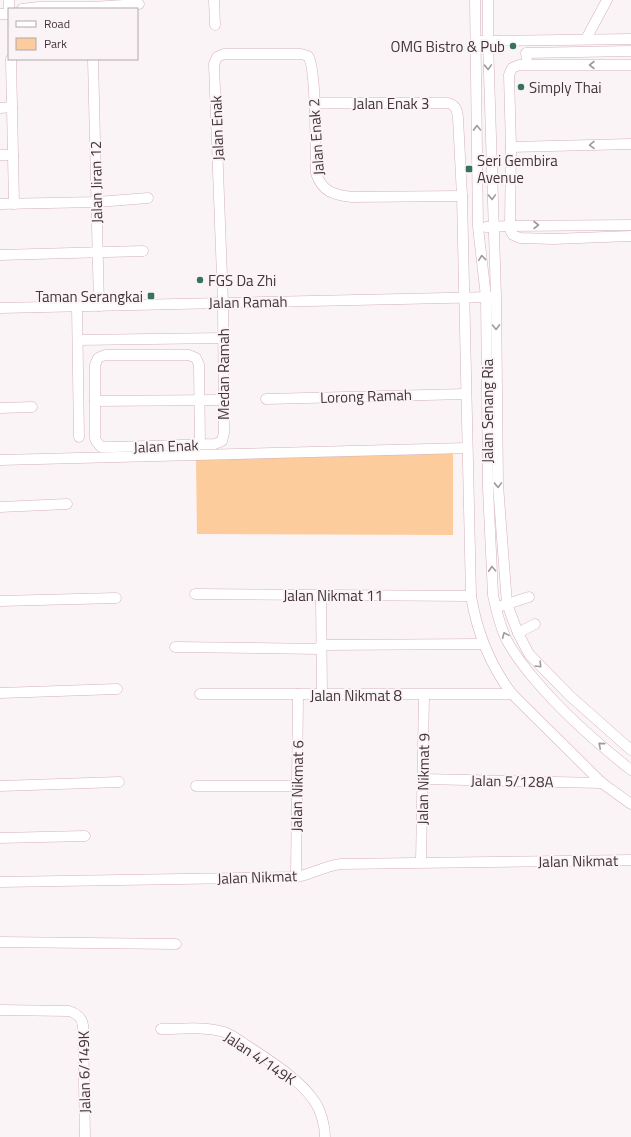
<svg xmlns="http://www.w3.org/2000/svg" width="631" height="1137" font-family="'Titillium Web',sans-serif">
<rect width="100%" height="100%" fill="#fbf4f6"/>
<!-- green -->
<path fill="#fdcc9d" d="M453 452V535L197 534 196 460Z"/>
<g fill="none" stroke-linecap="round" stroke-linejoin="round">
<!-- minor casing -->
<g stroke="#d4b1bb" stroke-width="11">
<g id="minor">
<path d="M9 0V9"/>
<path d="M214 0 215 25"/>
<path d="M475 0 478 227 486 297 488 488 493 595C496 610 500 625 506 639 514 654 525 668 536 681 564 714 597 743 631 770"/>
<path d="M488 0V41L496 297 498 485 507 604 518 633 529 654 570 696 631 750"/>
<path d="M22 9 39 7H92L139 4"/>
<path d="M0 14H9"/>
<path d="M586 39 607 0"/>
<path d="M481 41 631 39"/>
<path d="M11 59 14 204"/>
<path d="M93 59 99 306"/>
<path d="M527 61 526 53 631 51"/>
<path d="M631 65H519L512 68 509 75 511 147 510 226 631 225"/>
<path d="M314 103H448C456 105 457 110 458 118L462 196 471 596C477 632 490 665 512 694L602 783 631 804"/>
<path d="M0 108 12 107"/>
<path d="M511 147 631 144"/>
<path d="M0 155H13"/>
<path d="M0 204 97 202 148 198"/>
<path d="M486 227 510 226 511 232 513 235 520 238 553 239 631 236"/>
<path d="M0 255 143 251"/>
<path d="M77 307 79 437"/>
<path d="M0 308 492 297"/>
<path d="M78 340 223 338"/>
<path d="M266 399 466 394"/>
<path d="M95 401 223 400"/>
<path d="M0 408 32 407"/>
<path d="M200 444 199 365 196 358 189 355H105L98 358 95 365V438L96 441 101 447H114L215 444 222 441 224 433 223 303 214 64 217 57 224 54H301L308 56C317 68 315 153 316 173 322 192 334 195 352 197L462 196"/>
<path d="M0 460 467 448"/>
<path d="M0 507 67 504"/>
<path d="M195 594 471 596"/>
<path d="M321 595 322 695"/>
<path d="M0 601 116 598"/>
<path d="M501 606 529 597"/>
<path d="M518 633 535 624"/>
<path d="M321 645 483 644"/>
<path d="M175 647 321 649"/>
<path d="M0 693 117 689"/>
<path d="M200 694H512"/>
<path d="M423 779 602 783"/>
<path d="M0 786 119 782"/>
<path d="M196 786H298"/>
<path d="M0 838 85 836"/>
<path d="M421 862 424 695"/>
<path d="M296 877 298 694"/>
<path d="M0 882 296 877C312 874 325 866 341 864L631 860"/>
<path d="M0 942 176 944"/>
<path d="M0 1010 69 1011C76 1013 82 1018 83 1025L85 1137"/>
<path d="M161 1029C181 1029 205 1026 224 1032 231 1034 237 1039 243 1043 266 1058 300 1079 315 1102 321 1111 325 1126 325 1137"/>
</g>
</g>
<!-- minor -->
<use href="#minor" stroke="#fff" stroke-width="10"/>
</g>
<!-- one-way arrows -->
<defs><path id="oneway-chevron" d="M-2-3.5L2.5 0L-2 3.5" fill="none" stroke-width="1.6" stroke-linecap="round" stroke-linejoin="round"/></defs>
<g stroke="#a19a9c">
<use href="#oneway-chevron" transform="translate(592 65) rotate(-180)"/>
<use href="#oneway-chevron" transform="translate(488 67) rotate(88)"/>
<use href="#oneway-chevron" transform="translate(477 128) rotate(-91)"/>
<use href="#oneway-chevron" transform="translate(592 145) rotate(179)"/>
<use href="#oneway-chevron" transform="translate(492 197) rotate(88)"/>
<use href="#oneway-chevron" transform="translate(536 225)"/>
<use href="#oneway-chevron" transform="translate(482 258) rotate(-96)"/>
<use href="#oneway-chevron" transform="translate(496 327) rotate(89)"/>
<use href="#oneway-chevron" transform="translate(498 485) rotate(88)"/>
<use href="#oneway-chevron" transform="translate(492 569) rotate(-93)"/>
<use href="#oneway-chevron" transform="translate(505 635) rotate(-114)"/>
<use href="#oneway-chevron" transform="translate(539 665) rotate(46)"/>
<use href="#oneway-chevron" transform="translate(601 745) rotate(-140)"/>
</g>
<!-- markers -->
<g fill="#38725b" stroke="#fbf4f6" stroke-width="1.5">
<circle cx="513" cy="46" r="4"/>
<circle cx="521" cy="87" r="4"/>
<rect x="465" y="165" width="8" height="8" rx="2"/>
<circle cx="200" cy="280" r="4"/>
<rect x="147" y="292" width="8" height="8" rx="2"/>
</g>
<g text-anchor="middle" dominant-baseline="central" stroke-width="4" stroke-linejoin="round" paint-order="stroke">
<!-- poi labels -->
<g font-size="15" fill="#433539" stroke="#fbf4f6" text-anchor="start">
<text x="505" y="46" text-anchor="end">OMG Bistro &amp; Pub</text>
<text x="529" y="87">Simply Thai</text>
<text x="477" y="160">Seri Gembira<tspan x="477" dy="17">Avenue</tspan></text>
<text x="208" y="280">FGS Da Zhi</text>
<text x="143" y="296" text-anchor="end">Taman Serangkai</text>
</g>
<!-- street labels -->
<g font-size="15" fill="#433539" stroke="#fbf4f6">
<text x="391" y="103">Jalan Enak 3</text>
<text transform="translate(217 128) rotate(-92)">Jalan Enak</text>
<text transform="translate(316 137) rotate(-94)">Jalan Enak 2</text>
<text transform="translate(96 182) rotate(-91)">Jalan Jiran 12</text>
<text transform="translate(248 302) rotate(-1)">Jalan Ramah</text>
<text transform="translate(223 374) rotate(-90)">Medan Ramah</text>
<text transform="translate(366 396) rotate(-2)">Lorong Ramah</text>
<text transform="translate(487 411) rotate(-90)">Jalan Senang Ria</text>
<text transform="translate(166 446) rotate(-2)">Jalan Enak</text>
<text x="333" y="595">Jalan Nikmat 11</text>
<text x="356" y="695">Jalan Nikmat 8</text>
<text transform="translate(423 779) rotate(-89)">Jalan Nikmat 9</text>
<text transform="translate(512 781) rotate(1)">Jalan 5/128A</text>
<text transform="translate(297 786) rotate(-89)">Jalan Nikmat 6</text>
<text transform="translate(578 861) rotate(-1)">Jalan Nikmat</text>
<text transform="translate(257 877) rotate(-2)">Jalan Nikmat</text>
<text transform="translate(260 1058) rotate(34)">Jalan 4/149K</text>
<text transform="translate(84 1072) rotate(-91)">Jalan 6/149K</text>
</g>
</g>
<!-- legend -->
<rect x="8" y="8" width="130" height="52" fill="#fbf4f6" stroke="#b1a8aa"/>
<rect x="16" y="21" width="20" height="6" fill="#ffffff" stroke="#b1a8aa"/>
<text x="44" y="28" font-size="12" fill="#433539">Road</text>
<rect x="16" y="38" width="20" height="12" fill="#fdcc9d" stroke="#b1a8aa"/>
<text x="44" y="48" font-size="12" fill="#433539">Park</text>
</svg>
